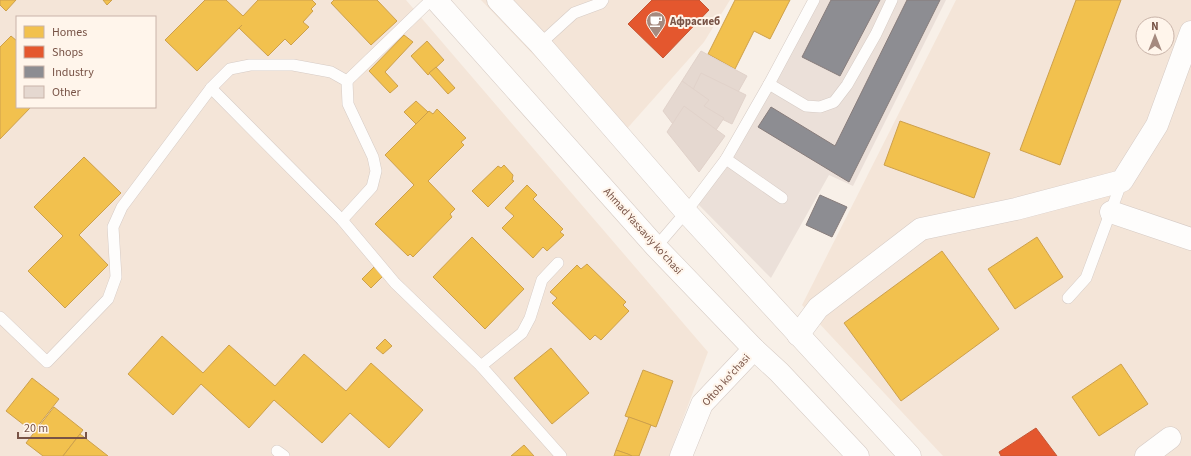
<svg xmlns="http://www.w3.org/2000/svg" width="1191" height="456" font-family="'Source Sans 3',sans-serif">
<rect width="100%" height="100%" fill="#f8f0e8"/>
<!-- residential -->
<g fill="#f4e5d8" fill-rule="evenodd">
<path d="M0 0H406L708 352 669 456H0ZM17 17H155V107H17Z"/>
<path d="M481 0H730L704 42 616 141Z"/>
<path d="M956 0H1191V456H943L802 305ZM1143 24H1167V48H1143Z"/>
</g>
<!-- industrial -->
<path fill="#ebe0d9" d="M809 0H946L853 186 829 175 771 278 695 201 778 61Z"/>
<!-- homes -->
<g fill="#f2c14e" stroke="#cda04c">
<path d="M0 0H16L6 11 0 5Z"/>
<path d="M103 0H112L107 5Z"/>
<path d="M205 0H226L243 16 258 0H312L316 4 311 9 313 11 303 22 309 27 291 45 285 39 268 56 239 28 242 25 197 71 165 40Z"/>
<path d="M334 0H377L397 21 371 45 331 3Z"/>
<path d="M735 0H790L770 39 754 31 735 69 708 54Z"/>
<path d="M1076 0H1121L1060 165 1020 150Z"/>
<path d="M404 35 413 42 385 72 398 86 390 93 369 71Z"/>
<path d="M11 36 17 41V107H31L0 139V47Z"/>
<path d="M427 41 444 60 428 75 411 56Z"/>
<path d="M436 67 455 88 448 94 429 73Z"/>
<path d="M416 101 428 112 416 124 404 112Z"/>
<path d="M437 109 466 138 461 142 464 145 428 181 455 209 450 214 452 217 413 257 410 254 408 256 375 224 414 185 385 155 429 111 433 114Z"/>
<path d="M900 121 990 153 974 198 884 165Z"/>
<path d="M84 157 121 193 79 235 108 265 65 308 28 271 63 236 34 207Z"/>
<path d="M504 165 513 175 512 180 514 181 488 207 472 191 498 166 501 168Z"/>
<path d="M527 185 537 195 533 199 563 229 560 232 564 235 547 251 543 247 533 258 502 228 514 216 505 208Z"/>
<path d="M472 237 524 289 485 329 433 277Z"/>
<path d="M1037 237 1063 277 1015 309 988 269Z"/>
<path d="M942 251 999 329 901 401 844 323Z"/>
<path d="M587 264 626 302 623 305 629 311 601 340 595 335 590 340 552 303 557 298 550 292 577 265 581 269Z"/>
<path d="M374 267 383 276 371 288 362 279Z"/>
<path d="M162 336 203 373 229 345 275 386 304 354 346 391 371 363 423 410 389 448 350 413 322 443 274 400 249 428 201 384 173 415 128 374Z"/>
<path d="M385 339 392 346 383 354 376 348Z"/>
<path d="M551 348 589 393 552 424 514 378Z"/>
<path d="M1121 364 1148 404 1099 436 1072 397Z"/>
<path d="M643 370 673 381 656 427 625 416Z"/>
<path d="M32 378 59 399 33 432 6 411Z"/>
<path d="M54 407 83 430 63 456H43L26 443Z"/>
<path d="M629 417 651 425 639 456H632L616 450Z"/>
<path d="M80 434 108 456H63Z"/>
<path d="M524 445 534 456H511Z"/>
<path d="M616 450 628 454 632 456H614Z"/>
</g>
<!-- shops -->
<g fill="#e4572e" stroke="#c45635">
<path d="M652 0H699L709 10 663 58 628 24Z"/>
<path d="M1036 428 1057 456H1001L999 452Z"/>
</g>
<!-- industry -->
<g fill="#8d8d92" stroke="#877c7b">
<path d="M831 0H880L840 76 802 57Z"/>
<path d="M907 0H940L849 182 758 127 771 107 835 146Z"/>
<path d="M820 195 847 207 832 237 806 225Z"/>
</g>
<!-- building -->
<g fill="#e5d8d0" stroke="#e1d2ca">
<path d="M701 51 747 76 738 92 742 94 724 118 704 106 709 100 682 81Z"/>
<path d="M701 73 746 95 732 124 687 102Z"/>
<path d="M682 81 709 100 704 106 724 118 698 157 663 111Z"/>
<path d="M684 106 725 136 699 172 667 132Z"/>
</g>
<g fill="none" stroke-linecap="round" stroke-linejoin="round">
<!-- service casing -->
<g stroke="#d6cbc5" stroke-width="12">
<g id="service">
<path d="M540 44 574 13 601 3 603 0"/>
<path d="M769 84 806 106 820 107 834 102 847 85 876 34 892 0"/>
<path d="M211 88 342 220 395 283 481 366 561 456"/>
<path d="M726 159 782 198"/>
<path d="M342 220 372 187 376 171 373 157 348 104 347 81"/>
<path d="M656 247 686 212 726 159 769 84 814 0"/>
<path d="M1068 298 1086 278 1122 181"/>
<path d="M0 317 47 362 108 299 116 277 113 227 122 207 211 88 230 69 250 65H293L331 72 347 81 431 0"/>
<path d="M481 366 522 333 530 318 542 280 558 263"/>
<path d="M277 451 284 456"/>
</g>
</g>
<!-- minor casing -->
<g stroke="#d6cbc5" stroke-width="23">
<g id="minor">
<path d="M1111 212 1191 239"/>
<path d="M798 335 818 308 921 229 1016 209 1122 181 1157 125 1191 32"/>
<path d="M681 456 702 404 754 349"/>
<path d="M1146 456 1170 438"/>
</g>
</g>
<!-- secondary casing -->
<g stroke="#d7ccc5" stroke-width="23">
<g id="secondary">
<path d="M436 0 656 247 754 349 779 372 858 456"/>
<path d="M498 0 540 44 686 212 910 456"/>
</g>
</g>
<!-- service -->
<use href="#service" stroke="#fefdfc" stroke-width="11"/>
<!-- minor -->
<use href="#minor" stroke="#fefdfc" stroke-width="22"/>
<!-- secondary -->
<use href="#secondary" stroke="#fefdfc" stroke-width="22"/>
</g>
<!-- icons -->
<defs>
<g id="cafe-pin" transform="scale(1)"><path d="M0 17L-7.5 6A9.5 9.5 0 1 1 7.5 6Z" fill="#a58a7f" stroke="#fff5eb"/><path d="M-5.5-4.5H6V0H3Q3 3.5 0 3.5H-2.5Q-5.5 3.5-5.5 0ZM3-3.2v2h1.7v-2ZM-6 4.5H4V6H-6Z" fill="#fff"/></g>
</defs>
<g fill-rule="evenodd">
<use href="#cafe-pin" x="656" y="21"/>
</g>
<g text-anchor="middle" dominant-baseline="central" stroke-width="4" stroke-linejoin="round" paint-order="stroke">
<!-- poi labels -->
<g font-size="11" font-weight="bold" fill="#785346" stroke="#fff5eb" text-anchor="start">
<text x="670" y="21">Афрасиеб</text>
</g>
<!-- street labels -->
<g font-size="11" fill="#785346" stroke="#fff5eb">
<text transform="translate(643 231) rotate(48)">Ahmad Yassaviy ko'chasi</text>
<text transform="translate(726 380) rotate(-48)">Oftob koʻchasi</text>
</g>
</g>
<!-- legend -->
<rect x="16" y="16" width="140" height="92" fill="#fff5eb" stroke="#c9b4a9"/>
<rect x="24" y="26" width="20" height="12" fill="#f2c14e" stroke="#c9b4a9"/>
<text x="52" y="36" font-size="12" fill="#785346">Homes</text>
<rect x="24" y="46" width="20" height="12" fill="#e4572e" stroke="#c9b4a9"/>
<text x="52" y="56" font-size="12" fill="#785346">Shops</text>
<rect x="24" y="66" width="20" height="12" fill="#8d8d92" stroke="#c9b4a9"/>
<text x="52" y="76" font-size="12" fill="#785346">Industry</text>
<rect x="24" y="86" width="20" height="12" fill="#e5d8d0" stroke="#c9b4a9"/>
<text x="52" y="96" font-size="12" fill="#785346">Other</text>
<!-- north arrow -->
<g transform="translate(1155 36)"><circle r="19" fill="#fff5eb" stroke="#c9b4a9"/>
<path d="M0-3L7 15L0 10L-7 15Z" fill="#a58a7f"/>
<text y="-6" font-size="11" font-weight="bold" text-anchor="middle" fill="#785346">N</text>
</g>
<!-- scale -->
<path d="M18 432v6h68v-6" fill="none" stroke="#785346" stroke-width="2"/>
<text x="24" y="432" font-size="12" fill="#785346" stroke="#fff5eb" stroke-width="3" paint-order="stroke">20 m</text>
</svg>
